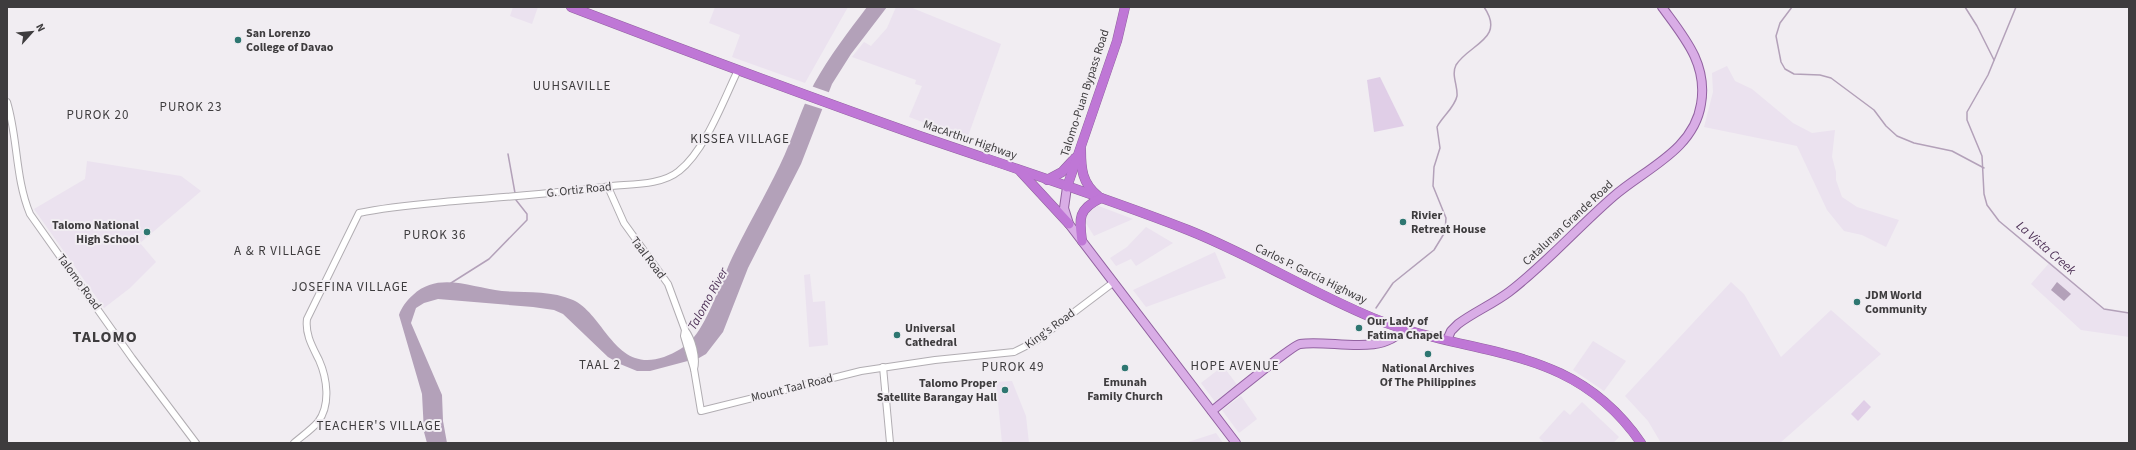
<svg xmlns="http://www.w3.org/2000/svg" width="2136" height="450" font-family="'Source Sans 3',sans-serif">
<rect width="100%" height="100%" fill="#f1edf2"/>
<!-- built -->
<g fill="#ebe2ef">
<path d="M513 7H538L532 24 510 16Z"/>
<path d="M715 7H848L805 83 732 57 740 35 709 23Z"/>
<path d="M896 7H910L1001 44 967 139 909 117 922 86 915 84 916 80 852 57 864 42 871 46 887 28Z"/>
<path d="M1727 66 1735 81 1752 89 1793 123 1812 133 1835 130 1832 157 1836 172V180L1842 197 1857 207 1899 220 1886 247 1862 235 1844 231 1827 210 1797 146 1704 127 1713 92 1712 73Z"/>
<path d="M87 161 181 176 201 191 140 243 156 262 130 288 104 308 34 209 85 179Z"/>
<path d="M1096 205 1133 219 1094 236 1084 220 1086 213Z"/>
<path d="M1146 227 1173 243 1136 266 1131 259 1116 266 1110 258 1127 247Z"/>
<path d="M1215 252 1226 278 1146 307 1133 290Z"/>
<path d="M2050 262 2104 309 2129 313V337L2081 330 2031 284Z"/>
<path d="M810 274 813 302 825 301 828 345 809 347 804 275Z"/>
<path d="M1731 282 1744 294 1781 357 1831 310 1881 354 1780 443H1661L1648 421 1625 396Z"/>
<path d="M1593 341 1626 361 1604 391 1573 370Z"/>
<path d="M1223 366 1238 386 1216 403 1201 383Z"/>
<path d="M1012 381 1026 416 1029 443H1002L996 382Z"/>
<path d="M1241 396 1257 419 1239 433 1222 410Z"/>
<path d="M1582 402 1619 437 1613 443H1545L1539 438 1564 410 1570 415Z"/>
<path d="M1216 433 1223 443H1185Z"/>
</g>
<!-- green -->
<g fill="#e0cee7">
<path d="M1380 77 1404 126 1374 132 1367 80Z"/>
<path d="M1864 400 1871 407 1858 421 1851 414Z"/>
</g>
<!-- water -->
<g fill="#b3a1b9">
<path d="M867 7H887L851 54 832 84 801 164 748 268 723 332 706 354 699 358 650 371H637L620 364 608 357 563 314 554 310 533 307 438 299 424 303 416 308 411 323 442 395 443 421 447 443H427L424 432 422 394 399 315C401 308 407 300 413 295 439 271 472 288 502 291 525 293 551 290 573 300 605 315 615 374 664 357 675 353 687 346 694 337 709 319 721 282 731 260 748 224 769 190 785 154 795 131 802 107 814 84 829 57 848 32 867 7Z"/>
<path d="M2057 282 2071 294 2064 301 2051 290Z"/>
</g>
<!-- pier -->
<path fill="#f1edf2" d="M811 86 831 93 825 110 803 103Z"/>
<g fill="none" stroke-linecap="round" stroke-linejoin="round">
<!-- stream -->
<g stroke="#b3a1b9" stroke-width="1.5">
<path d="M1792 7 1780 23 1776 36 1781 62 1785 69 1794 74 1820 75 1831 78 1874 110 1886 126 1897 136 1914 143 1952 151 1984 168"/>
<path d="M1965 7 1977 26 1994 60"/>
<path d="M2016 7 1988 75 1967 112V120L1982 156 1984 194 1987 205 1999 221 2104 309 2129 313"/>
<path d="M508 154 515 193"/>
<path d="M451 283 489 259 527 220V214L516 200"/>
<path d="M1376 308 1393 283 1434 250 1445 232 1446 218 1433 186 1434 167 1440 148 1437 127C1442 117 1455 107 1457 96 1458 86 1451 75 1456 65 1469 44 1506 39 1484 7"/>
</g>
<!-- minor casing -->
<g stroke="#b1adb2" stroke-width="8">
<g id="minor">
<path d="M7 102C18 138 15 178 30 214L132 358 196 443"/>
<path d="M608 187 624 223 668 284 685 330C692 339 697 358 694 369"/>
<path d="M685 330 684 336 694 369 701 411 861 371 935 360 1014 352 1036 341 1114 282"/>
<path d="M883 367 890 443"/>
<path d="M294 443C302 436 311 430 318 422 331 405 327 378 319 360 312 346 305 334 307 319L359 213C391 206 423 204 455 201 508 197 560 193 612 186 633 184 662 185 679 171 705 151 724 99 738 70"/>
</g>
</g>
<!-- major casing -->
<g stroke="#9262a1" stroke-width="10">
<g id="major">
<path d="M1067 187 1064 208 1069 224 1236 443"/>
<path d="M1447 340 1451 331 1458 324C1474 312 1493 304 1509 292 1547 263 1578 227 1614 196 1645 169 1694 150 1701 104 1708 64 1684 37 1662 7"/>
<path d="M1212 411C1223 402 1293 345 1300 344 1330 339 1382 357 1403 329"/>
</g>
</g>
<!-- highway casing -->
<g stroke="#9262a1" stroke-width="10">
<g id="highway">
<path d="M571 7C686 51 801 94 917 135 1007 166 1099 195 1188 230 1251 255 1310 292 1373 318 1473 359 1571 341 1641 443"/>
<path d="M1081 150C1081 169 1082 183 1098 196"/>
<path d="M1020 171 1069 224"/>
<path d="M1047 180 1062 172 1075 158"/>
<path d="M1067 187 1117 41 1125 7"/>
<path d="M1082 241C1079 218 1078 209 1101 198"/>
</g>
</g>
<!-- minor -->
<use href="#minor" stroke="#fff" stroke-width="6"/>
<!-- major -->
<use href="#major" stroke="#d9ade6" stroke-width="8"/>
<!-- highway -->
<use href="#highway" stroke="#bf77d6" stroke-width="9"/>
</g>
<!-- markers -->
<g fill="#2e7671" stroke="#f1edf2" stroke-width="1.5">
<circle cx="238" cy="40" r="4"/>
<circle cx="1403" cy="222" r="4"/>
<circle cx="147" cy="232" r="4"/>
<circle cx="1857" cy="302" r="4"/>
<circle cx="1359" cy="328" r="4"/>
<circle cx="897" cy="335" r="4"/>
<circle cx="1428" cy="354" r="4"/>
<circle cx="1125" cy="368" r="4"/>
<circle cx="1005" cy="390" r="4"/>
</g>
<g text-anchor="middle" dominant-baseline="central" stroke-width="4" stroke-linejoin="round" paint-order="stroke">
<!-- poi labels -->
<g font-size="12" font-weight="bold" fill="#3e3c3e" stroke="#f1edf2" text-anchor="start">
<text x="246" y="33">San Lorenzo<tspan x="246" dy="14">College of Davao</tspan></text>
<text x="1411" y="215">Rivier<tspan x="1411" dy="14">Retreat House</tspan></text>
<text x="139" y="225" text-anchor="end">Talomo National<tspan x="139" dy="14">High School</tspan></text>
<text x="1865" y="295">JDM World<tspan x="1865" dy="14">Community</tspan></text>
<text x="1367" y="321">Our Lady of<tspan x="1367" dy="14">Fatima Chapel</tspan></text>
<text x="905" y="328">Universal<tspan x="905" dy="14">Cathedral</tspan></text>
<text x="1428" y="368" text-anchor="middle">National Archives<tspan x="1428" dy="14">Of The Philippines</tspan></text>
<text x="1125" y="382" text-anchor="middle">Emunah<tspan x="1125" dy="14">Family Church</tspan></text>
<text x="997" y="383" text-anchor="end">Talomo Proper<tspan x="997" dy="14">Satellite Barangay Hall</tspan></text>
</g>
<!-- street labels -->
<g font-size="12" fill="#3e3c3e" stroke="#f1edf2">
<text transform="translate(1085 93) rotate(-72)">Talomo-Puan Bypass Road</text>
<text transform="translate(970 140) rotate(19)">MacArthur Highway</text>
<text transform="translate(579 190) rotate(-6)">G. Ortiz Road</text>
<text transform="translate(1568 223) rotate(-43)">Catalunan Grande Road</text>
<text transform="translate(648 258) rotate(53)">Taal Road</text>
<text transform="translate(1311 274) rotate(26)">Carlos P. Garcia Highway</text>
<text transform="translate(79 282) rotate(54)">Talomo Road</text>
<text transform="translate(1050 329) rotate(-36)">King's Road</text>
<text transform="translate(792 388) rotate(-14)">Mount Taal Road</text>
</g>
<!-- neighbourhood labels -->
<g font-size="13" letter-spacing="1" fill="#3e3c3e" stroke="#f1edf2">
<text x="572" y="86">UUHSAVILLE</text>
<text x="191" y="107">PUROK 23</text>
<text x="98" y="115">PUROK 20</text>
<text x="740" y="139">KISSEA VILLAGE</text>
<text x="435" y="235">PUROK 36</text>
<text x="278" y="251">A &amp; R VILLAGE</text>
<text x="350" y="287">JOSEFINA VILLAGE</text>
<text x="600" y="365">TAAL 2</text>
<text x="1235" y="366">HOPE AVENUE</text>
<text x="1013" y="367">PUROK 49</text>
<text x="379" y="426">TEACHER'S VILLAGE</text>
</g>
<!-- water labels -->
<g font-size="13" font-style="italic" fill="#503459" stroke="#f1edf2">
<text transform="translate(2046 248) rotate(41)">La Vista Creek</text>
<text transform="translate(708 299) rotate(-61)">Talomo River</text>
</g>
<!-- district labels -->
<g font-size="16" font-weight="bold" letter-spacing="1" fill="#3e3c3e" stroke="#f1edf2">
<text x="105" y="337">TALOMO</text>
</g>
</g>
<!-- border -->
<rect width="2136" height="450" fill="none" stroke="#3e3c3e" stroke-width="16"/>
<!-- north arrow -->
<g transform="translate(32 32) rotate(63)" stroke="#f1edf2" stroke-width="3" paint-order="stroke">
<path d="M0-3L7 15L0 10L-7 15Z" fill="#3e3c3e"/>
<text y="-6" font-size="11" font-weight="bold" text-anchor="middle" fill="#3e3c3e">N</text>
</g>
</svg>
